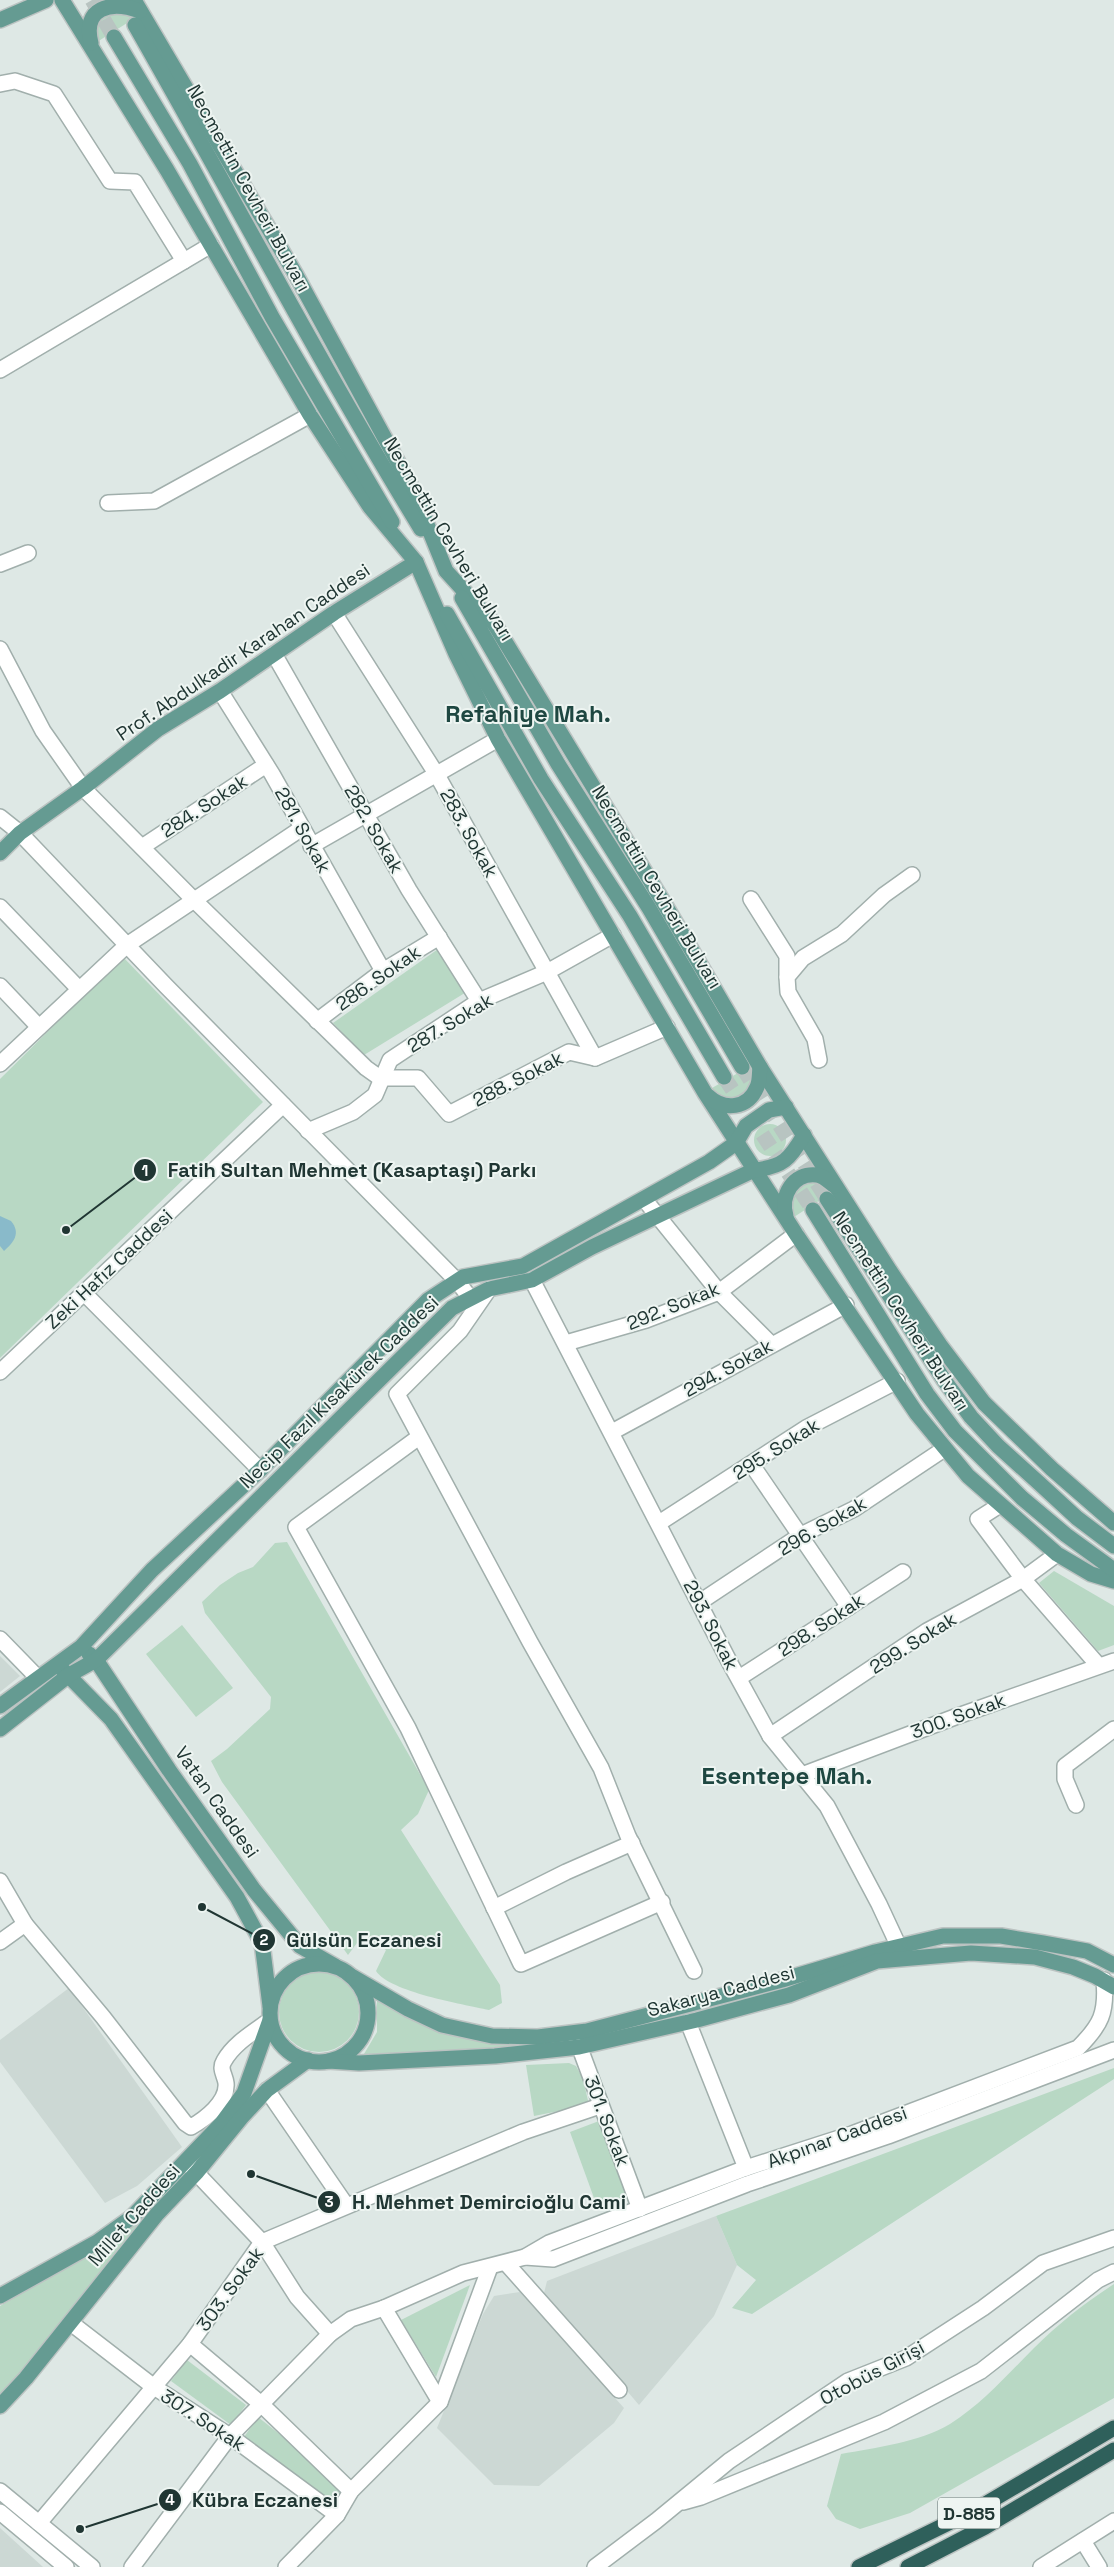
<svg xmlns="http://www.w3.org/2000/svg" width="1114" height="2567" font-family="'Space Grotesk',sans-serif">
<rect width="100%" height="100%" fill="#dee8e5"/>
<!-- built -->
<g fill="#ccd8d4">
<path d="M0 1656 20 1676 0 1692Z"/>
<path d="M69 1988 182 2147 137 2186 105 2203 0 2062V2040Z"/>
<path d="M716 2216 737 2265 714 2316 639 2405 544 2293 547 2281Z"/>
<path d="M520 2292 624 2408 614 2423 539 2486 494 2485 437 2428 483 2314 494 2296Z"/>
<path d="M0 2528 43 2567H0Z"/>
</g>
<!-- green -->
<g fill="#b8d8c4">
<path d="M127 9 135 18 97 42 95 30 105 12Z"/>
<path d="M441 947 468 991 364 1055 333 1023Z"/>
<path d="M123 957 263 1102 0 1358V1079Z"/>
<path d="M750 1066C756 1094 731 1114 712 1088Z"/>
<circle cx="770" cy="1140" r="16"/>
<path d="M808 1182H819L831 1193 794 1217 791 1205 795 1190Z"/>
<path d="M287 1542 429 1790 418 1814 401 1830 500 1985 502 2003 489 2010C462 2004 390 1992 376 1971L386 1950 363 1935 348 1955 222 1782 211 1761 227 1749 270 1709 271 1697 205 1613 202 1602 220 1585 238 1573 253 1567 275 1543Z"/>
<path d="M1054 1571 1114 1606V1645L1098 1651 1039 1583Z"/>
<path d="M182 1625 233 1688 196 1717 146 1654Z"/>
<circle cx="319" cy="2012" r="40"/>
<path d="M377 1998 500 2043 533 2048 365 2056 364 2054 377 2032Z"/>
<path d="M569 2063 576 2066 583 2079 589 2105 534 2116 526 2065Z"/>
<path d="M1114 2068V2079L752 2314 732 2308 756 2280 737 2265 716 2216Z"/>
<path d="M599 2121 627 2196 598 2209 570 2132Z"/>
<path d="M173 2192 0 2396V2306C60 2271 119 2236 173 2192Z"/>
<path d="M1114 2284V2398L910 2513 860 2529 836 2519 827 2506 841 2454C875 2448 920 2442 950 2424 983 2403 1007 2375 1034 2348 1059 2323 1085 2303 1114 2284Z"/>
<path d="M470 2285 436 2377 401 2320Z"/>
<path d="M187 2360 246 2405 231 2425 171 2381Z"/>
<path d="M258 2417 351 2491 337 2507 244 2437Z"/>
</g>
<!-- water -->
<path fill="#89baca" d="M0 1216 11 1221C21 1233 14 1242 4 1251L0 1246Z"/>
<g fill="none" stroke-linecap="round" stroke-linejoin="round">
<!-- major-tunnel -->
<g stroke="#b8c4c1" stroke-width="15" stroke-dasharray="15 8" stroke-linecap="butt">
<path d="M92 0 114 37"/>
<path d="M742 1067 827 1199"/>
<path d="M724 1077 813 1210"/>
</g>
<!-- minor casing -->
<g stroke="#a1afac" stroke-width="18">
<g id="minor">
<path d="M0 84 15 81 54 94 110 181 135 182 184 261"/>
<path d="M0 370 211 245"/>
<path d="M108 503 154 501 310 415"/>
<path d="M0 564 28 553"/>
<path d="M334 613 437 775 595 1058"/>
<path d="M0 649 43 731 83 788 193 899 366 1068 380 1078H418L449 1114 569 1052 595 1058 667 1027"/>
<path d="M274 654 409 890 479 1001"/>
<path d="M220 691 272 774 383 971"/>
<path d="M0 817 20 833 166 986 457 1281 471 1299"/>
<path d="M311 846 498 739"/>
<path d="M142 847 266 765"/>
<path d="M751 899 787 956V977"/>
<path d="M0 907 79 989"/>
<path d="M0 986 39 1027"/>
<path d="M317 1021 383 971 439 937"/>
<path d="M819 1060 815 1039 788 992 787 977 803 958 842 934 884 895 912 875"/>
<path d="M0 1064 127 945 302 828"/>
<path d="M308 1131 353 1112 375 1095 390 1060 479 1001 547 972 613 935"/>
<path d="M644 1199 719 1292 771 1344"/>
<path d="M532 1280 731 1665 770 1736 827 1806 879 1904 899 1947 901 1957"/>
<path d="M489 1289 460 1331 397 1394 530 1642 601 1768 628 1836 694 1971"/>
<path d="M84 1293 260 1470"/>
<path d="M566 1343 646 1320 719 1292 796 1234"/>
<path d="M0 1372 283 1105"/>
<path d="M612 1432 846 1305"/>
<path d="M419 1437 296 1527 408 1728 521 1964 662 1902"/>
<path d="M752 1465 849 1607"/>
<path d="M1000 1505 978 1519 1023 1579 1098 1665"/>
<path d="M659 1523 806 1428 897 1381"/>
<path d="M700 1602 801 1535 854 1509 944 1449"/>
<path d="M0 1639 37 1677"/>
<path d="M739 1678 903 1572"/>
<path d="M770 1736 927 1631 1023 1579 1057 1554"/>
<path d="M802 1775 955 1717 1114 1661"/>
<path d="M1076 1805 1065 1779V1766L1114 1729"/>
<path d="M0 1881 25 1924 103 2017 185 2123 191 2127C205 2119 228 2102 226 2083 225 2075 219 2069 224 2061 234 2043 254 2032 270 2020"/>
<path d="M494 1908 566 1872 632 1843"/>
<path d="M0 1942 25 1924"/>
<path d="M688 2022 746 2168"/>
<path d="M575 2035 640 2209"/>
<path d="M267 2090 346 2205"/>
<path d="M187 2163 262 2242 297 2297 330 2334"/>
<path d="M525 2257 553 2259 747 2184 888 2136 1114 2050"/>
<path d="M506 2263 619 2390"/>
<path d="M384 2308 440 2402"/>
<path d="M71 2323 154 2387 230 2436 337 2515"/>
<path d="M190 2344 260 2403 351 2491"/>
<path d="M0 2491 92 2567"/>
<path d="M683 2502 701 2497 884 2422 981 2371 1098 2280 1114 2272"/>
<path d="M0 2512 66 2567"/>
<path d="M39 2523 190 2344 262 2242 523 2132 600 2106"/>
<path d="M1083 2541 1099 2567"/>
<path d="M132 2567 230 2436 330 2334 351 2319 384 2308 463 2273 525 2257 549 2243 746 2168 852 2134 1078 2048C1101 2025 1107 2013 1104 1980"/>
<path d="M286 2567 337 2515 351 2491 440 2402 490 2267"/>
<path d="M595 2567 656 2521 729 2461 848 2381 906 2358 983 2308 1043 2263 1114 2238"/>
<path d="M1041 2567 1114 2521"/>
</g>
</g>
<!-- major casing -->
<g stroke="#bcc3c2" stroke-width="18">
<g id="major">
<path d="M62 0 167 170 310 415 370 507 416 562 456 654 498 739 705 1093 796 1234 917 1414 968 1476 1057 1554 1091 1574 1114 1581"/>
<path d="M134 0 296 275 413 490 446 571 495 625 665 905 760 1067 890 1271 940 1345 984 1403 1052 1469 1114 1523"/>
<path d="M0 20 46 0"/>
<path d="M135 25C231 193 320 364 421 529"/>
<path d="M114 37 190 164 272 317 392 522"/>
<path d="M91 43C82 8 110 0 140 11"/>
<path d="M462 598 558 764 649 908 742 1067"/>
<path d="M447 614 541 779 630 916 724 1077"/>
<path d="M0 853 20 833 83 788 158 729 220 691 334 613 416 562"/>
<path d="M708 1096C724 1111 748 1109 757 1087 760 1081 759 1074 760 1067"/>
<path d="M827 1199 944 1380 971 1417 998 1446 1039 1483 1077 1518 1114 1546"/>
<path d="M813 1210 927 1394 955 1431 1022 1498 1066 1535 1114 1570"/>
<path d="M786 1216C780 1196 793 1172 817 1175 824 1176 829 1182 835 1186"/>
<path d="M89 1654 96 1660 169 1770 254 1890 300 1946 335 1966"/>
<path d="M61 1668 111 1719 237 1897 262 1943 270 2006"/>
<path d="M0 1706 81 1647 152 1570 260 1470 428 1300 463 1277 523 1266 709 1162 736 1143 746 1126 769 1110 786 1107"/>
<path d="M0 1729 69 1675 96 1660 452 1308 489 1289 532 1280 592 1247 754 1170C783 1167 790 1159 804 1135"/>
<circle cx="319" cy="2013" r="49"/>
<path d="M353 1977 408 2009 442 2025 492 2036 538 2037 587 2031 782 1980 875 1952 943 1936H1001L1043 1943 1087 1951 1114 1965"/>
<path d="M328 2061 359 2063 495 2056 579 2047 697 2020 789 1995 877 1961 971 1953 1035 1957 1073 1967 1095 1976 1114 1987"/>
<path d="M0 2296 97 2242 132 2217 222 2123 244 2093 270 2020"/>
<path d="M0 2406 26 2378 157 2214 197 2172 241 2118 267 2090 308 2060"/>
</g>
</g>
<!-- highway casing -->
<g stroke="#bcc3c2" stroke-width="18">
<g id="highway">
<path d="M859 2567 977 2509 1114 2428"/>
<path d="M908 2567 985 2527 1114 2450"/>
</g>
</g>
<!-- minor -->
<use href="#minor" stroke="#fff" stroke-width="15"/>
<!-- major -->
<use href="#major" stroke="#659b92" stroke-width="15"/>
<!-- highway -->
<use href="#highway" stroke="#2f605b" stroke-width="15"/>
</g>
<g text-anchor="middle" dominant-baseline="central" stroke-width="4" stroke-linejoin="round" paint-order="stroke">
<!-- shield labels -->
<rect fill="#eef5f2" stroke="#5e6f6c" stroke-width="1" x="938" y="2497.5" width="62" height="31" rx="4"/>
<g font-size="18" font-weight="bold" fill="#203633">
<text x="969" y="2513">D-885</text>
</g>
<!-- street labels -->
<g font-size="19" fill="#203633" stroke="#eef5f2">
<text transform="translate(249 188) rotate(61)">Necmettin Cevheri Bulvarı</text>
<text transform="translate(449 539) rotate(59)">Necmettin Cevheri Bulvarı</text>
<text transform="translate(243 652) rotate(-34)">Prof. Abdulkadir Karahan Caddesi</text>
<text transform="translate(204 806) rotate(-33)">284. Sokak</text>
<text transform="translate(374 829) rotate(60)">282. Sokak</text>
<text transform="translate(303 830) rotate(61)">281. Sokak</text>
<text transform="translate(469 833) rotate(61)">283. Sokak</text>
<text transform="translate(657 887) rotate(59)">Necmettin Cevheri Bulvarı</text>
<text transform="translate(378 978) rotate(-35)">286. Sokak</text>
<text transform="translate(450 1023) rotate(-31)">287. Sokak</text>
<text transform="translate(518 1079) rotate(-27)">288. Sokak</text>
<text transform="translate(109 1269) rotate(-43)">Zeki Hafız Caddesi</text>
<text transform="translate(673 1306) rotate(-22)">292. Sokak</text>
<text transform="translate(901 1311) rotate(57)">Necmettin Cevheri Bulvarı</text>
<text transform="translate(728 1368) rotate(-29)">294. Sokak</text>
<text transform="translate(339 1392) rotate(-44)">Necip Fazıl Kısakürek Caddesi</text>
<text transform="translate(776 1449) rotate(-32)">295. Sokak</text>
<text transform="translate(822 1526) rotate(-30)">296. Sokak</text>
<text transform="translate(711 1625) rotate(63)">293. Sokak</text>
<text transform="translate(821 1625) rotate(-33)">298. Sokak</text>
<text transform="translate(913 1643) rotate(-32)">299. Sokak</text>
<text transform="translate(958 1716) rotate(-20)">300. Sokak</text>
<text transform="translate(217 1802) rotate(55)">Vatan Caddesi</text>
<text transform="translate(721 1991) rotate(-15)">Sakarya Caddesi</text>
<text transform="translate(607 2121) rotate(69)">301. Sokak</text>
<text transform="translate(837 2137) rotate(-20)">Akpınar Caddesi</text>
<text transform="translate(134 2215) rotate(-49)">Millet Caddesi</text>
<text transform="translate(230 2289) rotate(-54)">303. Sokak</text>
<text transform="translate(872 2373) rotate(-28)">Otobüs Girişi</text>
<text transform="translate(203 2420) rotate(33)">307. Sokak</text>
</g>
<!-- district labels -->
<g font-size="24" font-weight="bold" fill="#1e4741" stroke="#eef5f2">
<text x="528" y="713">Refahiye Mah.</text>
<text x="787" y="1775">Esentepe Mah.</text>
</g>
</g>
<!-- callouts -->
<path fill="none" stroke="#203633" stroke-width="2" d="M66 1230L145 1170M202 1907L264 1940M251 2174L329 2202M80 2529L170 2500"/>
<g fill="#203633" stroke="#eef5f2" stroke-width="2">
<circle cx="66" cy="1230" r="5"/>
<circle cx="202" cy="1907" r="5"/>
<circle cx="251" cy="2174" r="5"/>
<circle cx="80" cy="2529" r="5"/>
<circle cx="145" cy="1170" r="12"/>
<circle cx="264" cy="1940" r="12"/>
<circle cx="329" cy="2202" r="12"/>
<circle cx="170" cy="2500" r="12"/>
</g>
<g font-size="15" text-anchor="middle" font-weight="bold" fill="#fff">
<text x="145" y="1176">1</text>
<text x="264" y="1945">2</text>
<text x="329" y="2207">3</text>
<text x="170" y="2505">4</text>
</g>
<g font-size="20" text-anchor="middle" font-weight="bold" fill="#203633" stroke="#eef5f2" stroke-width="4" stroke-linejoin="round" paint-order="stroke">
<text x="352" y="1177">Fatih Sultan Mehmet (Kasaptaşı) Parkı</text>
<text x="364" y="1947">Gülsün Eczanesi</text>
<text x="489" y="2209">H. Mehmet Demircioğlu Cami</text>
<text x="265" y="2507">Kübra Eczanesi</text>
</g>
</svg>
